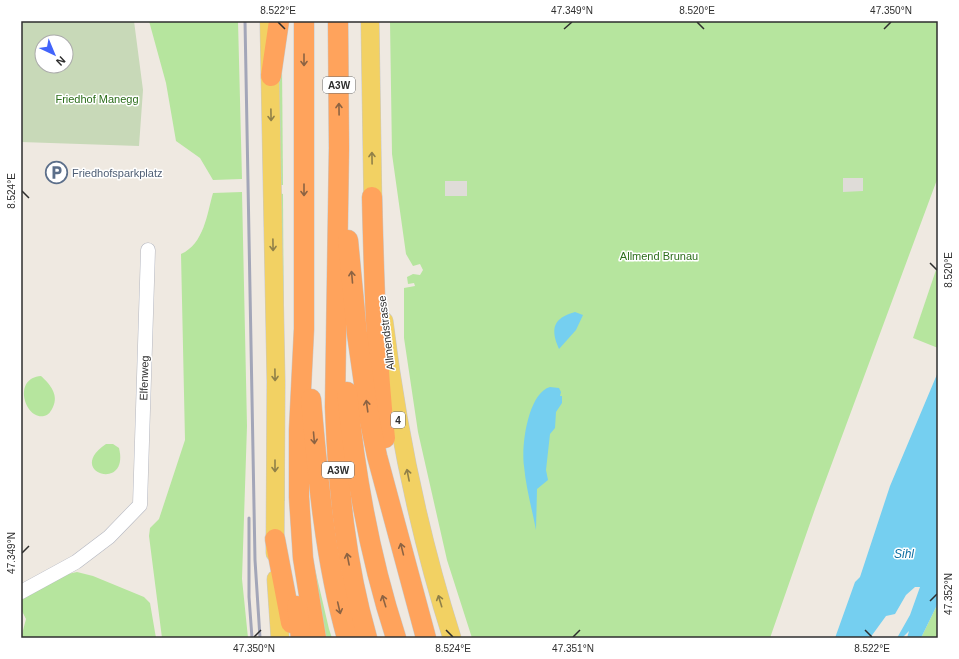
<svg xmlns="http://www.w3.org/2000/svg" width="959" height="659" font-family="Arial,sans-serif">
<rect width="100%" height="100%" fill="#efe9e1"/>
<g fill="#b6e59e">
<polygon points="149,21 238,21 242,179 213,180 200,158 176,141 166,83"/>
<polygon points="390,21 938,21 938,177 815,509 770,638 472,638 447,560 418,432 404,338 404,288 415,286 414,283 408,284 407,277 413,274 420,275 423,270 420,264 413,266 406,254 392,154"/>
<polygon points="282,63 283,185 279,185 278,86"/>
<path d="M242 192 247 426 242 579 248 638H162L149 536 150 528 159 519 185 440 181 254C204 244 207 214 213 193Z"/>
<polygon points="279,193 283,194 285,501 283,501"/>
<polygon points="938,264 938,348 913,338"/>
<path d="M41 376C50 384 59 395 53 407 51 411 49 415 44 416 25 420 12 378 41 376Z"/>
<path d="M106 444H113L119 448C130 493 64 472 106 444Z"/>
<polygon points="312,556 329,629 332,638 324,638"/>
<polygon points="77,572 93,576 144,597 150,603 156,638 21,638 26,619 21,609 21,600 68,574"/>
<polygon points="938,603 938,638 921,638"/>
</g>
<path fill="#c8d9b8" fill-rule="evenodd" d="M21 21H134L143 90 139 146 21 142ZM42 42H66V66H42Z"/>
<g fill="#dfdcd8">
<polygon points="843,178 863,178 863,191 843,192"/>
<rect x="445" y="181" width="22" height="15"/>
</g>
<g fill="#75cff0">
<path d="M575 312 583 315 576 330 559 349C550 329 553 318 575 312Z"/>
<polygon points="938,372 938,603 921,638 907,638 909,631 902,638 897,638 910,615 920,587 915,587 906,595 895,614 886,616 870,638 835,638 855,582 860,577 890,486"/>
<path d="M550 387 559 388 561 392 560 396H562V403L556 412 555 428 550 434 546 470 548 480 537 489 536 530C532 509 526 488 524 466 521 446 528 393 550 387Z"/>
</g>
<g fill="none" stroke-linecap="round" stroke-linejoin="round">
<defs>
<polyline id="minor" points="21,592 76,562 109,537 140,505 148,250"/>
<g id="major">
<polyline points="269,21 276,382 275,553"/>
<polyline points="370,21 373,212"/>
<path d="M384 321C397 429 419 534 452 638"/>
<polyline points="276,579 280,638"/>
</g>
<g id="highway">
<polyline points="304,21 304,329 299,430 299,497 303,558 316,638"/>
<path d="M338 21 339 148 335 407C338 486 345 562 367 638"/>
<polyline points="271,76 279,21"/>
<path d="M372 197C374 278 376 358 385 438"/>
<polyline points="348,240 357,334 368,412 377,456 426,638"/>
<path d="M347 392C355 476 370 558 396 638"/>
<path d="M311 399C318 480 325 559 347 638"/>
<polyline points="275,539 291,623"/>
<polyline points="297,606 301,638"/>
</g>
</defs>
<use href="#minor" stroke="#b4b7c1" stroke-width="15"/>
<use href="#major" stroke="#c9c9c9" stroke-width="19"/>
<use href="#highway" stroke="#c9c9c9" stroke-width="21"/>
<use href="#minor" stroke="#fff" stroke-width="14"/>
<use href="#major" stroke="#f2d163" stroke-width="18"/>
<use href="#highway" stroke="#ffa35c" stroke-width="20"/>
<g stroke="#a3a6b8" stroke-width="3">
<polyline points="245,21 255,560 260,638"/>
<polyline points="249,518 249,597 252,638"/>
</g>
</g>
<defs><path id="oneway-shaft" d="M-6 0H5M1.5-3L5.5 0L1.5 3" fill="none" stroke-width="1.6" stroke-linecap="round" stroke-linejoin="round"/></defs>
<g stroke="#8c6343">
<use href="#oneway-shaft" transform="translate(304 60) rotate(90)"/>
<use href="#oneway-shaft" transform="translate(339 109) rotate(-91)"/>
<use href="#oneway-shaft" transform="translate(304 190) rotate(90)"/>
<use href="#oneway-shaft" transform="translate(352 277) rotate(-95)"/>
<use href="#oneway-shaft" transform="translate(367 406) rotate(-98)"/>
<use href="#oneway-shaft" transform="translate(314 438) rotate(85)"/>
<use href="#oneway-shaft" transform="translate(402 549) rotate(-104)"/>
<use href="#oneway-shaft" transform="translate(348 559) rotate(-101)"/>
<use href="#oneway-shaft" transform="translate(384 601) rotate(-107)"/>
<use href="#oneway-shaft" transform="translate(339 608) rotate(77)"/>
</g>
<g stroke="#908048">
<use href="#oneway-shaft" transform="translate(271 115) rotate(89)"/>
<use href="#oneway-shaft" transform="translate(372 158) rotate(-91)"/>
<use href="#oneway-shaft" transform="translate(273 245) rotate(89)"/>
<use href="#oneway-shaft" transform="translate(275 375) rotate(89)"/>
<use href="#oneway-shaft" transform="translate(275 466) rotate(90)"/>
<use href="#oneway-shaft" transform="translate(408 475) rotate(-101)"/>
<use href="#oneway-shaft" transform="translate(440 601) rotate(-107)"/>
</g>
<path fill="none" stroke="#2e2e2e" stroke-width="1.5" d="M278 22 285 29M697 22 704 29M564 29 572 22M884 29 891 22M22 191 29 198M930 263 937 270M22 553 29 546M930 601 937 594M446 630 453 637M865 630 872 637M254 637 261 630M573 637 580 630"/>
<defs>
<symbol id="parking-ring" viewBox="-11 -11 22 22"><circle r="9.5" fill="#fff" stroke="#5c6f8a" stroke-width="1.5"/><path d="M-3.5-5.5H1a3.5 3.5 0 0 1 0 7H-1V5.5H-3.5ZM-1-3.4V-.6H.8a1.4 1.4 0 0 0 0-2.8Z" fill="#5c6f8a"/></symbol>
</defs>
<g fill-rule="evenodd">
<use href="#parking-ring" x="44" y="160" width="25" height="25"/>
</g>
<g text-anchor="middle" stroke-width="3" stroke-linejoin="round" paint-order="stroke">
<g fill="#fff" stroke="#6d6d6d" stroke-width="1">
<rect x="323" y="77" width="32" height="16" rx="3"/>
<rect x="391" y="412" width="14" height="16" rx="3"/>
<rect x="322" y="462" width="32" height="16" rx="3"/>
</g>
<g font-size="10" font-weight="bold" fill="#2e2e2e">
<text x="339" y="89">A3W</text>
<text x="398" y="424">4</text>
<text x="338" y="474">A3W</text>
</g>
<g font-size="11" fill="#2c6e1b" stroke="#fff">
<text x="97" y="103">Friedhof Manegg</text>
<text x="659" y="260">Allmend Brunau</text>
</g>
<g font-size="11" fill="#4e5e75" stroke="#fff" text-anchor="start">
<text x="72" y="177">Friedhofsparkplatz</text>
</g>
<g font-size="11" fill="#2e2e2e" stroke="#fff">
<text transform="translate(386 333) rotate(-97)" y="4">Allmendstrasse</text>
<text transform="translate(144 378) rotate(-88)" y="4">Elfenweg</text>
</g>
<g font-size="12" font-style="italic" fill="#0d6fa3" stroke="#fff">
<text x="904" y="558">Sihl</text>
</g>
</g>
<rect width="959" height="659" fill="none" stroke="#ffffff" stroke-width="44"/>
<g transform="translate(54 54) rotate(136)"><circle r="19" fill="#ffffff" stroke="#ababab"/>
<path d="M0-3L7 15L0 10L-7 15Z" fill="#4264fb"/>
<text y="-6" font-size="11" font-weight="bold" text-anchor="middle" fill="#2e2e2e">N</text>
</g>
<rect x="22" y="22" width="915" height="615" fill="none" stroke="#2e2e2e" stroke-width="1.5"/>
<g font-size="10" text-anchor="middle" fill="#2e2e2e">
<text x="278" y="14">8.522°E</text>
<text x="572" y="14">47.349°N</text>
<text x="697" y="14">8.520°E</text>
<text x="891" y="14">47.350°N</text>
<text transform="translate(11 191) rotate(-90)" y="4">8.524°E</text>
<text transform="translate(948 270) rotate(-90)" y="4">8.520°E</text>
<text transform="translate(11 553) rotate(-90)" y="4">47.349°N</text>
<text transform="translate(948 594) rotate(-90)" y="4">47.352°N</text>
<text x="254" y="652">47.350°N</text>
<text x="453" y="652">8.524°E</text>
<text x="573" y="652">47.351°N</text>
<text x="872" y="652">8.522°E</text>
</g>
</svg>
